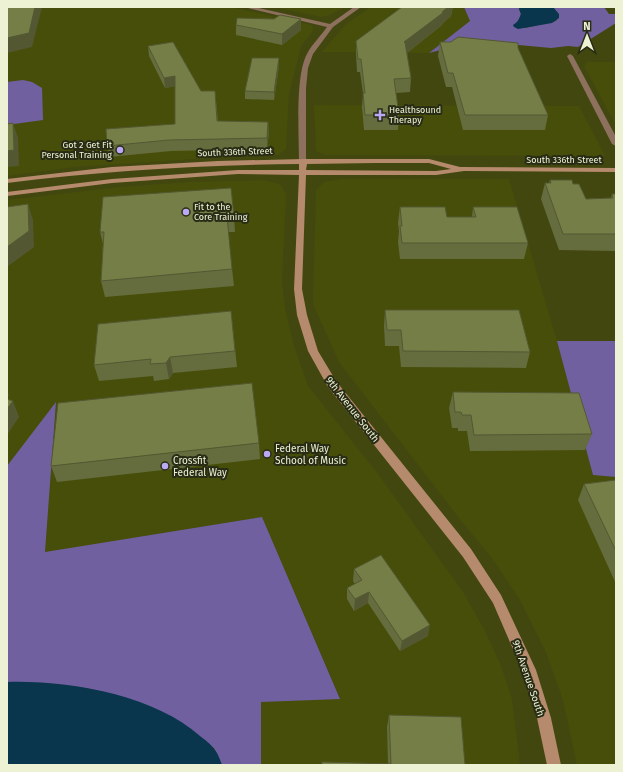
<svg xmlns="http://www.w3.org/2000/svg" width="623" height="772" font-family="'Fira Sans',sans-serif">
<rect width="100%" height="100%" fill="#424710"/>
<g fill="#474e09">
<polygon points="7,7 230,7 312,25 313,31 301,46 289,94 286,149 278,155 209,158 75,167 7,176"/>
<polygon points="274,7 345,7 330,15 321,17"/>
<polygon points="371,7 464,7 470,21 429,53 322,52 346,24"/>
<polygon points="588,62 616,62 616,125 584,66"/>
<polygon points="314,105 579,106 605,156 326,155 316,151"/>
<polygon points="342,179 509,179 557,341 593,475 616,477 616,765 577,765 563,700 545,650 520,600 494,561 459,518 339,362 313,304 316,190 324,182"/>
<polygon points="264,180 279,184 282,187 286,195 282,282 285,309 294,346 308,386 378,474 463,592 485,631 501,666 512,699 520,765 261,765 260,702 340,698 262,517 45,552 56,403 7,466 7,200 120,187 189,182"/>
</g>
<g fill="#7160a0">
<polygon points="464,7 520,7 519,9 521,14 518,22 525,28 556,21 559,16 553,7 604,7 609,14 616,14 616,23 578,47 568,46 551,48 475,41 429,53 470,21"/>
<polygon points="23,80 32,82 42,88 43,120 7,125 7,82"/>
<polygon points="557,341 616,341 616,477 593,475"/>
<polygon points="56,402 45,552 262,517 340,699 261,702 261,765 222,765 214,748 155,709 123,697 86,688 53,684 7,682 7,466"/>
</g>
<g fill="#09364c">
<path d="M520 7H553L559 14V18L552 23 518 29 514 27 513 25C518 22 519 19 521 14L519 9Z"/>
<path d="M7 682C68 680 154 695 200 736 205 740 211 744 214 749 218 753 220 760 222 765H7Z"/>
</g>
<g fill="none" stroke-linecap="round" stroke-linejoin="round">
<g fill="#8d715e" fill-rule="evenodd">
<path d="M244 7H254L330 24 354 7H361L333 27 313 54 308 68 306 88V163H300L299 161C299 134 295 76 307 54 312 44 321 36 327 27Z"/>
<polygon points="570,54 573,56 616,137 616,146 612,144 567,56"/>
</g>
<path fill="#b68a6c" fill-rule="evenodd" d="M303 159H429L460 167 616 168V172L464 171 436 175H306L302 289 307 315 318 351 336 381 471 549 501 595 536 670 551 718 561 765H547L537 718 522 670 493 603 463 557 328 387 308 351 297 315 294 289 299 175 238 174 112 183 7 196V192L112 179 238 170H299V164C201 165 104 171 7 183V179L112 167 218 161ZM376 163H429L451 169 436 171 306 170 307 164Z"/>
</g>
<g fill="#656c3e">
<polygon points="402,7 453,7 451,16 443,23 442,25 407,53 411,78 410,92 396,93 399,115 398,130 364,130 362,107 363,93 360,72 357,72 356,54 356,41"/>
<polygon points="274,19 301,19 301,30 282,45 236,35 236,25"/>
<polygon points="440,42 518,48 548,115 545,130 463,130 452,87 446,87 438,56"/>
<polygon points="148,46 201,91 216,101 218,121 268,122 269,132 267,149 171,151 109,157 107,146 175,124 175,86 165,88 149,56"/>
<polygon points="279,58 279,66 274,100 245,99 245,91"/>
<polygon points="550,180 573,184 586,199 611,198 612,194 616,194 616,251 559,250 541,199 545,183 549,183"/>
<polygon points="103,197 234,216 235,232 228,232 234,286 105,297 101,281 103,244 100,232"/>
<polygon points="400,207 447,217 472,217 473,207 528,243 524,259 400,259 398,242 399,231 398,223"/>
<polygon points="385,310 530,352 526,368 401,367 399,346 385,346 384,326"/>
<polygon points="231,311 237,367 173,373 169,379 154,381 153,376 99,381 94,365"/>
<polygon points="453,392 592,434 585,450 470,451 467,431 458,431 458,428 452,428 449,408"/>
<polygon points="259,443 260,459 57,482 51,466"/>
<polygon points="616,480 616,584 578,500 584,484"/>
<polygon points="354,569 428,636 400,651 368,603 354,611 347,599 347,588 355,584 353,581"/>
<polygon points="389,715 465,765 388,764 387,727"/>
</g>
<g fill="#535832">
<polygon points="35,7 42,7 32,47 7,53 7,38"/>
<polygon points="442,7 453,7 451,16 443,23 442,25 403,56 404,42"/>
<polygon points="301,19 301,30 282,45 282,34"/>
<polygon points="279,58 279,66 274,100 274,92"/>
<polygon points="175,76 177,86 165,88 164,78"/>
<polygon points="268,122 269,132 267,149 267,138"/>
<polygon points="13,123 18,138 19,166 7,167 7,151"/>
<polygon points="28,204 33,220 34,247 7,267 7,247"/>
<polygon points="170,357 173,373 169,379 166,363"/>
<polygon points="7,391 9,395 7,398"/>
<polygon points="13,401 19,417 7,435 7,409"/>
<polygon points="369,592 368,603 354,611 355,599"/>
<polygon points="430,625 428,636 400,651 402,641"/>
</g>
<g fill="#767e48" stroke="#535832">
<polygon points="7,7 35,7 29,33 7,38"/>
<polygon points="402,7 448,7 442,12 444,12 404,42 405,42 411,78 394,79 399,115 365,115 363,93 365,93 361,59 358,59 356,41"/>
<polygon points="280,15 301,19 282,34 236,25 237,18 274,19"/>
<polygon points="458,37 518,43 518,48 548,115 465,115 453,73 448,73 440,42 451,42"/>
<polygon points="173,42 201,91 215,91 217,121 268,122 267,138 169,140 107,146 106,129 175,124 175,76 164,78 148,46"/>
<polygon points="252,58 279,58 274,92 245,91"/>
<polygon points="13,123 14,150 7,151 7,124"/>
<polygon points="550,180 572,180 573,184 579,184 586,199 613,198 612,194 616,194 616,234 563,234 545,183 551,183"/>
<polygon points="231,188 234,216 227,216 232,269 101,281 104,232 100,232 103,197"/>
<polygon points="28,204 29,231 7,247 7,207"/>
<polygon points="400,207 445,207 447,217 476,217 473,207 517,207 528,243 402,243 400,226 402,226"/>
<polygon points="385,310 519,310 530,352 403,351 401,330 387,330"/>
<polygon points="231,311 235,351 170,357 166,363 150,364 151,359 94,365 98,324"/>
<polygon points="252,383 259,443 51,466 58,403"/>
<polygon points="453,392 579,393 592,434 474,435 471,415 462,415 461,412 455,412"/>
<polygon points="7,399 13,401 7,409"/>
<polygon points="616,480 616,551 584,484"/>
<polygon points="381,555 430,625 402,641 369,592 355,599 347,588 362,580 354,569"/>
<polygon points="389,715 461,717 465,765 322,765 322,762 391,764"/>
</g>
<g fill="#bca9f5" stroke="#292c15" stroke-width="1.5">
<path d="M378 109h4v4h4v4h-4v4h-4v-4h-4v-4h4z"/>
<circle cx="120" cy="150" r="4"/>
<circle cx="186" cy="212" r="4"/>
<circle cx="267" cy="454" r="4"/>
<circle cx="165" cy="466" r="4"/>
</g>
<g text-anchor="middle" stroke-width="4" stroke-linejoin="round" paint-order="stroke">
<g font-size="9" fill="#edf2d5" stroke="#292c15" text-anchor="start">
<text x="389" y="113">Healthsound<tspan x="389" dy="10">Therapy</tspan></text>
<text x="112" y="148" text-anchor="end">Got 2 Get Fit<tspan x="112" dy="10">Personal Training</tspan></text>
<text x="194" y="210">Fit to the<tspan x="194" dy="10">Core Training</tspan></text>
</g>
<g font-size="9" fill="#edf2d5" stroke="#292c15">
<text transform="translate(235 152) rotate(-2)" y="3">South 336th Street</text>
<text x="564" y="163">South 336th Street</text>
</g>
<g font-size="10" fill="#edf2d5" stroke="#292c15">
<text transform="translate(353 409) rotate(52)" y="4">9th Avenue South</text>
<text transform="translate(529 678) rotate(71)" y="4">9th Avenue South</text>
</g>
<g font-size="10" fill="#edf2d5" stroke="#292c15" text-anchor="start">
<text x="275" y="452">Federal Way<tspan x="275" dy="12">School of Music</tspan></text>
<text x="173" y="464">Crossfit<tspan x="173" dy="12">Federal Way</tspan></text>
</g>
</g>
<rect width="623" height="772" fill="none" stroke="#edf2d5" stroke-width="16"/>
<g transform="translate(587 36)" stroke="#292c15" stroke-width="3" paint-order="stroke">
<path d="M0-3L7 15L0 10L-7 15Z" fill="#edf2d5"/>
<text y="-6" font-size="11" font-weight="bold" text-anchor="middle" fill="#edf2d5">N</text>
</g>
</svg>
